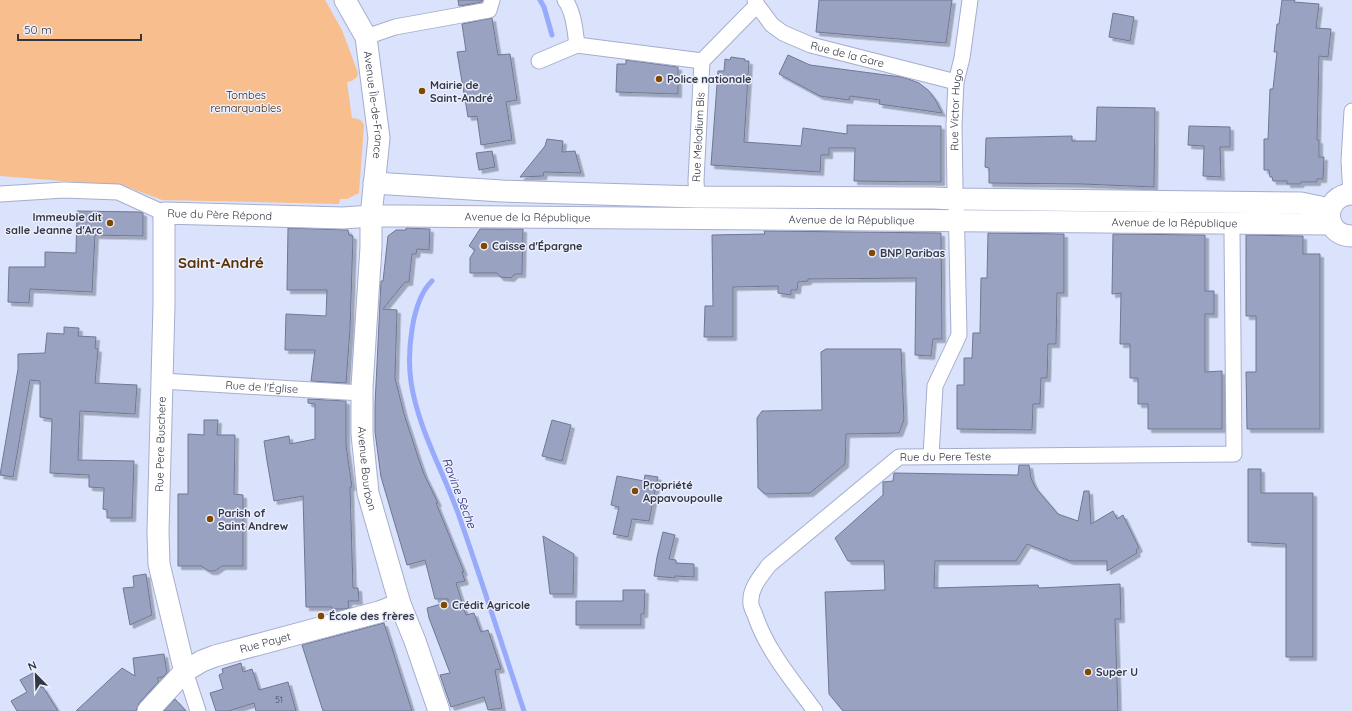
<svg xmlns="http://www.w3.org/2000/svg" width="1352" height="711" font-family="Quicksand,sans-serif">
<defs>
<filter id="shadow"><feDropShadow dx="3.5" dy="3.5" stdDeviation="0" flood-color="#0004"/></filter>
</defs>
<rect width="100%" height="100%" fill="#dae2fc"/>
<path fill="#f9be8d" d="M0 0H325L342 30 358 73 357 77 352 81 347 82 352 118C359 119 361 119 364 125L359 193 347 199H340L339 204 162 200 125 186 0 176Z"/>
<g fill="none" stroke-linecap="round" stroke-linejoin="round">
<g stroke="#97aafb" stroke-width="5">
<polyline points="540,0 544,7 552,35"/>
<path d="M432 281C411 301 407 354 411 382 418 428 442 469 458 513 481 578 502 645 524 711"/>
</g>
</g>
<g fill="#9aa2c1" stroke="#6f7794" filter="url(#shadow)">
<polygon points="458,0 483,0 482,2 459,6"/>
<polygon points="819,0 952,0 946,43 816,32"/>
<polygon points="1282,0 1295,0 1294,2 1319,4 1316,28 1331,29 1328,57 1319,56 1317,140 1319,140 1319,157 1324,157 1323,179 1317,179 1317,182 1301,182 1300,184 1287,184 1287,181 1273,181 1272,177 1270,177 1269,170 1264,170 1264,139 1268,139 1270,89 1273,89 1277,52 1274,52 1277,24 1279,24"/>
<polygon points="1113,13 1134,17 1130,41 1109,37"/>
<polygon points="492,18 498,55 510,54 517,100 506,102 512,140 481,145 477,116 468,117 457,52 466,51 462,24"/>
<polygon points="788,55 810,65 901,77 911,80 919,83 928,90 935,99 942,113 879,104 880,100 850,96 849,100 820,96 779,74"/>
<polygon points="731,57 745,59 745,61 749,61 744,142 801,146 803,128 847,134 847,125 941,126 941,182 854,181 855,148 829,148 829,155 821,155 820,172 711,165 718,71 724,71 725,59 730,60"/>
<polygon points="626,60 678,67 678,94 616,92 617,64 626,64"/>
<polygon points="1097,107 1155,108 1154,187 1083,184 989,183 989,168 985,167 986,138 1072,136 1072,141 1096,141"/>
<polygon points="1189,126 1230,127 1230,147 1220,147 1221,177 1203,176 1204,146 1188,145"/>
<polygon points="547,139 563,141 562,152 575,151 581,173 544,172 543,176 520,177 545,146"/>
<polygon points="492,151 495,167 479,170 476,153"/>
<polygon points="77,211 140,212 143,213 143,236 95,235 92,292 30,289 29,303 8,302 9,267 45,267 45,252 76,253"/>
<polygon points="288,228 348,230 349,235 353,236 350,329 346,383 311,381 315,350 285,350 286,314 326,316 327,290 287,290"/>
<polygon points="406,228 430,229 429,250 417,249 416,254 412,254 409,282 405,282 383,309 397,310 395,378 404,414 419,460 424,474 438,503 436,503 464,572 462,572 465,581 456,583 466,615 474,613 481,632 488,630 501,669 495,670 502,708 488,710 484,697 451,707 440,675 450,673 429,618 427,608 448,602 448,599 435,599 425,560 407,565 381,477 375,432 375,405 381,281 383,281 388,236 396,230 406,230"/>
<polygon points="480,229 523,229 522,274 515,274 511,278 500,277 497,273 470,273 470,258 475,250 469,246"/>
<polygon points="764,231 941,233 942,339 933,339 931,356 915,355 916,278 808,279 808,281 798,282 797,290 791,290 791,295 778,293 778,286 733,287 733,337 704,337 705,306 713,306 712,235 765,234"/>
<polygon points="988,233 1064,234 1064,293 1057,293 1056,344 1048,344 1047,378 1041,378 1040,404 1033,404 1032,430 957,429 957,385 964,385 964,358 972,358 973,333 980,333 981,278 987,278"/>
<polygon points="1113,234 1205,235 1205,291 1214,291 1214,314 1205,314 1205,372 1222,371 1222,429 1148,429 1148,404 1138,404 1138,378 1130,378 1130,344 1120,344 1121,293 1112,294"/>
<polygon points="1246,235 1303,236 1303,254 1320,254 1320,429 1247,429 1246,372 1256,372 1256,316 1246,316"/>
<polygon points="64,327 79,328 78,336 96,337 95,348 98,349 95,383 137,385 135,414 80,411 78,460 134,461 132,518 107,518 107,510 103,509 104,488 89,487 89,475 50,473 52,419 40,417 40,381 30,380 13,477 0,475 18,369 18,354 45,353 47,333 64,334"/>
<polygon points="826,349 901,349 904,420 899,433 846,434 845,464 810,493 765,494 758,488 757,418 762,411 822,410 821,352"/>
<polygon points="308,399 346,401 346,445 352,487 350,487 353,588 358,588 359,601 348,601 349,608 344,609 332,609 332,607 306,607 303,496 274,501 267,461 264,441 289,436 290,444 315,439 315,404 308,403"/>
<polygon points="204,420 218,420 217,435 235,435 234,494 243,495 243,566 222,566 215,571 209,571 201,566 178,566 178,494 188,494 188,434 204,435"/>
<polygon points="552,420 571,425 562,461 542,456"/>
<polygon points="1019,465 1029,465 1031,478 1035,487 1058,514 1078,521 1084,491 1089,491 1091,524 1113,511 1117,519 1123,515 1139,548 1136,550 1137,553 1107,571 1107,561 1070,561 1027,544 1016,561 935,561 934,588 1038,585 1039,588 1120,584 1121,619 1115,619 1118,711 843,711 829,694 825,592 885,590 884,561 848,561 835,538 883,495 883,482 893,481 894,473 1018,475"/>
<polygon points="1248,469 1261,469 1261,493 1313,493 1313,657 1286,657 1286,544 1248,542"/>
<polygon points="645,475 658,477 649,521 632,519 628,537 613,534 619,507 611,505 617,476 644,481"/>
<polygon points="663,532 675,535 669,559 676,560 676,563 694,564 694,577 675,576 675,578 654,576 657,557"/>
<polygon points="543,536 574,554 573,594 550,594"/>
<polygon points="146,574 152,615 130,625 123,588 134,587 133,576"/>
<polygon points="623,590 645,590 644,614 641,614 641,625 576,625 576,601 623,601"/>
<polygon points="384,623 412,711 323,711 302,645"/>
<polygon points="164,654 167,673 163,677 157,678 159,681 139,703 136,711 76,711 122,668 135,676 133,658"/>
<polygon points="241,663 243,672 252,669 259,690 288,682 296,711 256,711 254,703 229,711 216,711 210,693 223,689 219,675 223,673 222,669"/>
<polygon points="33,673 41,688 43,687 58,711 17,711 11,701 27,692 20,680"/>
<polygon points="175,699 186,711 164,711"/>
</g>
<g fill="none" stroke-linecap="round" stroke-linejoin="round">
<defs>
<g id="street">
<path d="M565 0C574 12 575 31 577 45"/>
<path id="s1" d="M755 0 757 5 772 25 783 33 811 45 956 82"/>
<polyline points="366,37 395,27 489,10 492,0"/>
<polyline points="539,61 577,45 702,61"/>
<polyline points="0,194 64,190 118,192 164,213"/>
<polyline points="1351,194 1349,161 1352,111"/>
<path id="s2" d="M697 197 696 181 702 61 757 5"/>
<path id="s3" d="M162 381 362 393"/>
<path id="s4" d="M931 456 935 386 959 335 956 199 955 189 954 125 956 82 962 58 970 0"/>
<polyline points="185,671 198,711"/>
<path id="s5" d="M815 711C793 681 767 651 755 615 754 612 751 607 751 604 749 589 761 576 769 565L899 457 1234 454 1232 232 1235 222"/>
</g>
<g id="secondary">
<path id="s6" d="M345 0 366 37 379 138 371 216V247L362 387V434L368 493 400 604 415 641 439 711"/>
<polyline points="374,183 502,191 697,197 933,198 956,199 1301,203 1330,209"/>
<path d="M1352 194C1322 195 1322 236 1352 236"/>
<path id="s7" d="M185 671 182 660 159 564 158 532 164 305V213L343 218 371 216H404L1331 224"/>
<path id="s8" d="M148 711 185 671 202 661 215 656 379 612 400 604"/>
</g>
</defs>
<use href="#street" stroke="#a6aecd" stroke-width="17"/>
<use href="#secondary" stroke="#a6aecd" stroke-width="23"/>
<use href="#street" stroke="#fff" stroke-width="15"/>
<use href="#secondary" stroke="#fff" stroke-width="21"/>
</g>
<g fill="#834800" stroke="#eceffd" stroke-width="1.5">
<circle cx="659" cy="79" r="4"/>
<circle cx="422" cy="91" r="4"/>
<circle cx="110" cy="223" r="4"/>
<circle cx="484" cy="246" r="4"/>
<circle cx="872" cy="253" r="4"/>
<circle cx="635" cy="491" r="4"/>
<circle cx="210" cy="519" r="4"/>
<circle cx="444" cy="605" r="4"/>
<circle cx="321" cy="616" r="4"/>
<circle cx="1088" cy="672" r="4"/>
</g>
<g text-anchor="middle" stroke-width="3" stroke-linejoin="round" paint-order="stroke">
<g font-size="9" fill="#4d5162">
<text x="279" y="703">51</text>
</g>
<g font-size="11" fill="#333643" stroke="#eceffd">
<text dy="4" stroke="none"><textPath href="#s1" startOffset="112">Rue de la Gare</textPath></text>
<text dy="4" stroke="none"><textPath href="#s6" startOffset="111">Avenue Île-de-France</textPath></text>
<text dy="4" stroke="none"><textPath href="#s4" startOffset="352">Rue Victor Hugo</textPath></text>
<text dy="4" stroke="none"><textPath href="#s2" startOffset="60">Rue Melodium Bis</textPath></text>
<text dy="4" stroke="none"><textPath href="#s7" startOffset="517">Rue du Père Répond</textPath></text>
<text dy="4" stroke="none"><textPath href="#s7" startOffset="825">Avenue de la République</textPath></text>
<text dy="4" stroke="none"><textPath href="#s7" startOffset="1149">Avenue de la République</textPath></text>
<text dy="4" stroke="none"><textPath href="#s7" startOffset="1472">Avenue de la République</textPath></text>
<text dy="4" stroke="none"><textPath href="#s3" startOffset="100">Rue de l'Église</textPath></text>
<text dy="4" stroke="none"><textPath href="#s7" startOffset="230">Rue Pere Buschere</textPath></text>
<text dy="4" stroke="none"><textPath href="#s5" startOffset="385">Rue du Pere Teste</textPath></text>
<text dy="4" stroke="none"><textPath href="#s6" startOffset="476">Avenue Bourbon</textPath></text>
<text dy="4" stroke="none"><textPath href="#s8" startOffset="140">Rue Payet</textPath></text>
</g>
<g font-size="11" font-weight="bold" fill="#333643" stroke="#eceffd" text-anchor="start">
<text x="667" y="83">Police nationale</text>
<text x="430" y="89">Mairie de<tspan x="430" dy="13">Saint-André</tspan></text>
<text x="102" y="221" text-anchor="end">Immeuble dit<tspan x="102" dy="13">salle Jeanne d'Arc</tspan></text>
<text x="492" y="250">Caisse d'Épargne</text>
<text x="880" y="257">BNP Paribas</text>
<text x="643" y="489">Propriété<tspan x="643" dy="13">Appavoupoulle</tspan></text>
<text x="218" y="517">Parish of<tspan x="218" dy="13">Saint Andrew</tspan></text>
<text x="452" y="609">Crédit Agricole</text>
<text x="329" y="620">École des frères</text>
<text x="1096" y="676">Super U</text>
</g>
<g font-size="11" fill="#3e2205" stroke="#eceffd">
<text x="246" y="99">Tombes<tspan x="246" dy="13">remarquables</tspan></text>
</g>
<g font-size="12" font-style="italic" fill="#1c1a75" stroke="#eceffd">
<text transform="translate(459 493) rotate(69)" y="4">Ravine Sèche</text>
</g>
<g font-size="15" font-weight="bold" fill="#5b3205" stroke="#eceffd">
<text x="221" y="268">Saint-André</text>
</g>
</g>
<g transform="translate(36 675) rotate(337)" stroke="#eceffd" stroke-width="3" paint-order="stroke">
<path d="M0-3L7 15L0 10L-7 15Z" fill="#333643"/>
<text y="-6" font-size="11" font-weight="bold" text-anchor="middle" fill="#333643">N</text>
</g>
<path d="M18 34v6h123v-6" fill="none" stroke="#333643" stroke-width="2"/>
<text x="24" y="34" font-size="12" fill="#333643" stroke="#eceffd" stroke-width="3" paint-order="stroke">50 m</text>
</svg>
